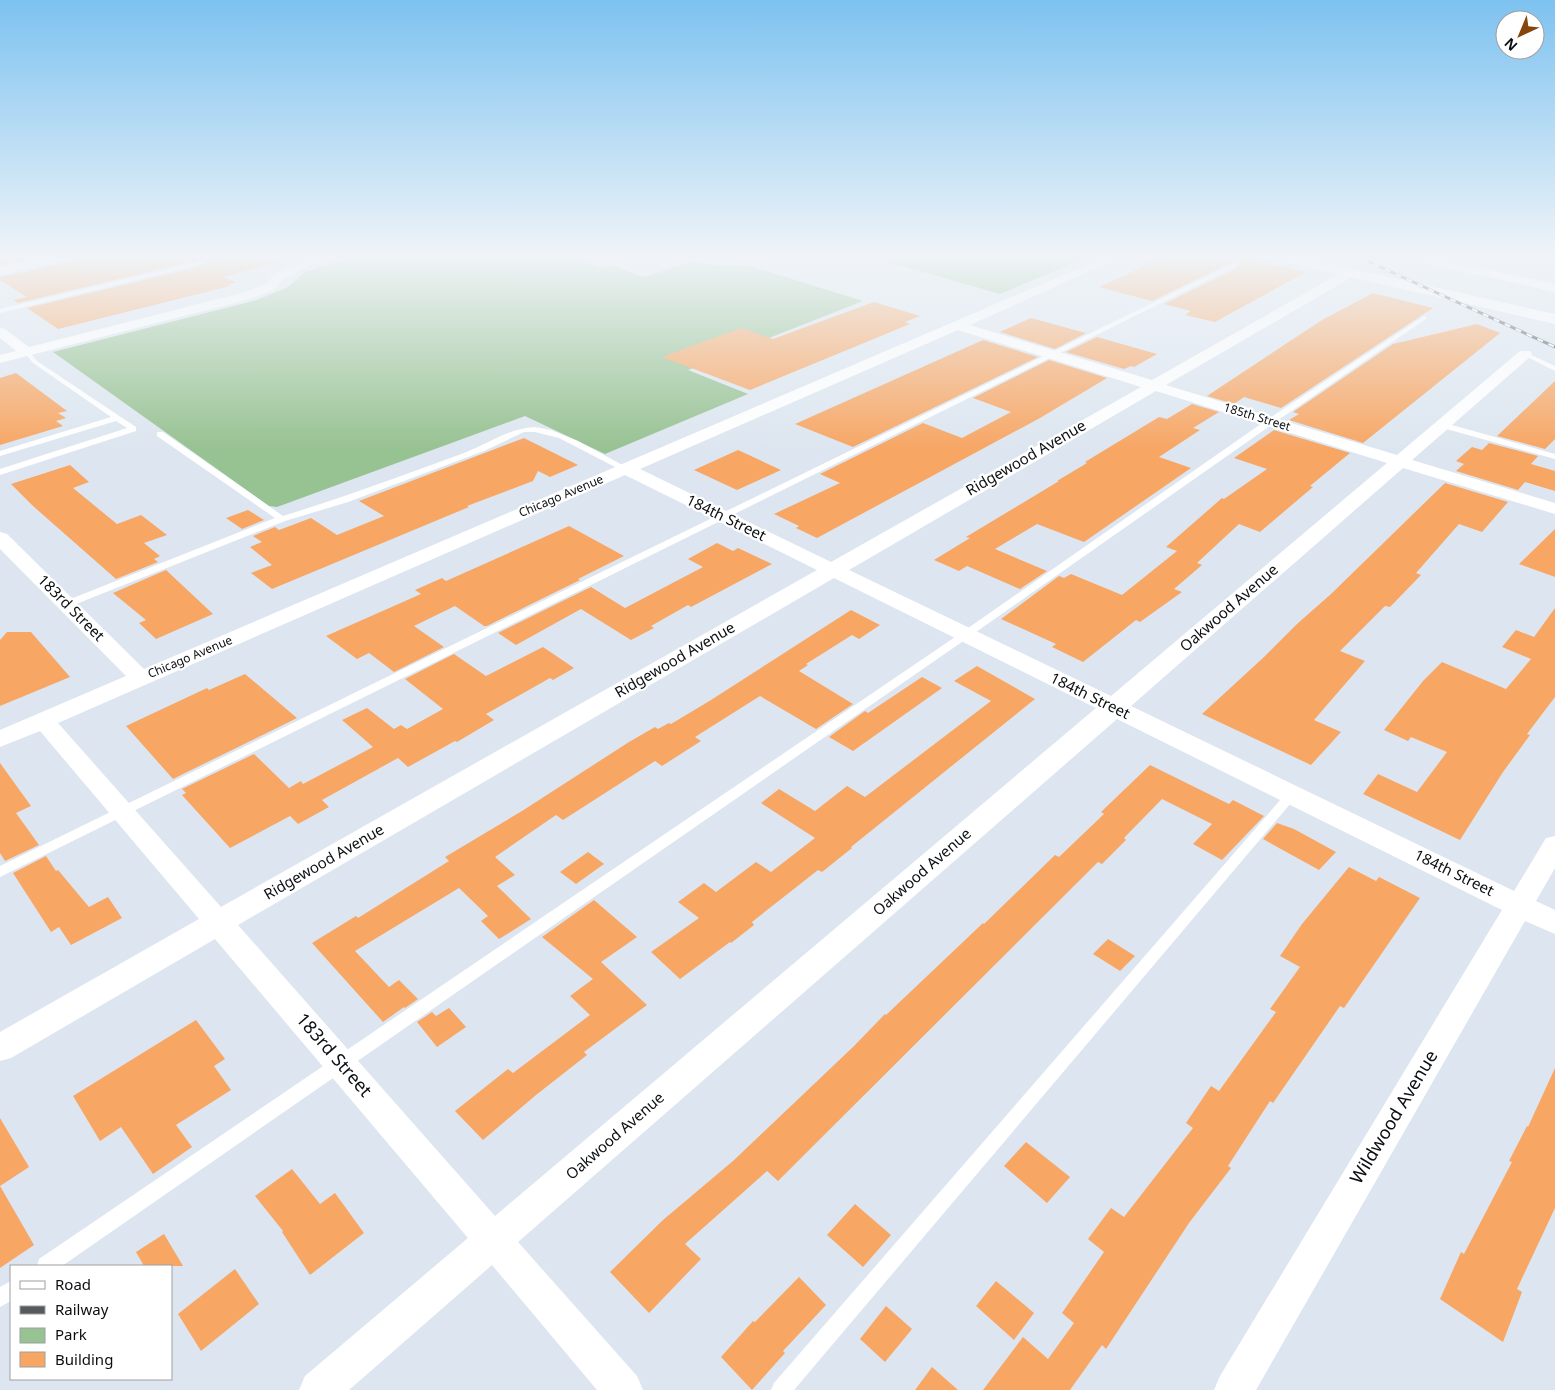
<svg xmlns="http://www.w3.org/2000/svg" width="1555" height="1390" font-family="'Noto Sans',sans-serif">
<rect width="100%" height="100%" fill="#dde6f0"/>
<g fill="#97c292">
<polygon points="365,254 564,254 602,268 611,265 643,277 695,261 713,265 750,266 863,301 688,370 748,394 605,454 525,416 277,507 269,506 53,352 257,300 288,287 305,272"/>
<polygon points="860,254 1095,254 1000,294"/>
</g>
<g fill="#f7a664">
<polygon points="0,254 46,254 0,265"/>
<polygon points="86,254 112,254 116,257 128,254 207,254 193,261 18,303 13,300 27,297 0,280 0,277 82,259"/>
<polygon points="223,254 278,254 279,262 224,277 236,282 228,285 230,286 58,329 27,308 198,267"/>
<polygon points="1170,254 1230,254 1306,272 1215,322 1185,315 1191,311 1164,304 1237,268 1239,265 1235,261 1152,301 1099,287"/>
<polygon points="1373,293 1433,308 1281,408 1244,397 1234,404 1207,396 1322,320"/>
<polygon points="874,302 920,316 905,322 910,324 750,390 662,357 741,328 773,339"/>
<polygon points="1031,318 1086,333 1055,349 1000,332"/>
<polygon points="1477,324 1500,333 1363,443 1289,420 1299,414 1293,412 1393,344"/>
<polygon points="1097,337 1157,354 1134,367 1131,366 1124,369 1066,352"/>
<polygon points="983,340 1038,357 853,447 795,424"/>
<polygon points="1049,360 1107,378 1040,418 817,538 796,528 799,526 774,514 840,483 820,474 923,423 962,438 1011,412 973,398"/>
<polygon points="16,373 67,411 58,413 66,418 56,421 63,426 0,445 0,378"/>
<polygon points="1555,381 1555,439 1545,449 1497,436"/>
<polygon points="1192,404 1219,412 1193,428 1200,430 1159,457 1191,468 1084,542 1037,524 995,549 1047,571 1020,589 967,566 959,571 934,560 970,538 966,537 1059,481 1057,481 1087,463 1085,462 1159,417 1167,419"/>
<polygon points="1274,430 1350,453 1310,486 1313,487 1260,532 1239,524 1197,563 1202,565 1174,589 1182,592 1140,622 1136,620 1083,662 1052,647 1056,644 1001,619 1059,576 1064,578 1071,574 1122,595 1177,551 1166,547 1222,498 1224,499 1267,469 1234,458"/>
<polygon points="524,438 578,465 550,477 538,471 533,481 467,506 469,507 272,589 251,573 272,565 250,547 262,542 253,536 275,527 279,530 311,518 337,535 384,516 359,501"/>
<polygon points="1489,443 1538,456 1531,464 1555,471 1555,491 1525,482 1518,490 1456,471 1464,464 1456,461 1472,447 1482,450"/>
<polygon points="738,450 781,470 737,490 694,470"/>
<polygon points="70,465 89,482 73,488 117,524 141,515 167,535 144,543 160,556 154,559 158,562 116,579 33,506 11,484"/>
<polygon points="1445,483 1508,502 1482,532 1459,524 1416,573 1421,575 1390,607 1385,606 1340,651 1365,661 1314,720 1341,732 1311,765 1202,714 1264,657 1297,624 1331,594"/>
<polygon points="248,510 264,520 242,529 226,518"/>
<polygon points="569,526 624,556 578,579 580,580 487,626 484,626 455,606 414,626 444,647 394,672 369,653 357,659 326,636 421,594 415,590 442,578 446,581"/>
<polygon points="1555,529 1555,577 1519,564"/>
<polygon points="717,543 733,551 738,548 772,564 691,607 688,605 651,626 654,628 631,640 581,609 516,645 498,633 591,587 625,608 703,567 688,559"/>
<polygon points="166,570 213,614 156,639 139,623 146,620 113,593"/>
<polygon points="1555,608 1555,697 1527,734 1530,735 1503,772 1460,840 1363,794 1378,774 1417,792 1447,752 1411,737 1408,741 1384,730 1423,681 1442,662 1506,689 1531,659 1502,647 1516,630 1534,637"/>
<polygon points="851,610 880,625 859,639 852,635 806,664 808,665 799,671 853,704 816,729 760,696 695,737 701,741 662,766 655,761 563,820 556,815 495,857 515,875 497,886 531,919 499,939 481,921 488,916 459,888 355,951 389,987 399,980 418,999 405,1008 404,1007 383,1022 312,943 356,916 358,918 449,861 445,857 522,811 629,742 655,727 658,729 669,723 671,724 711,700"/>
<polygon points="7,632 31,632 70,677 0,706 0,640"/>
<polygon points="543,647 574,668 553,680 550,678 486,714 494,720 457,742 455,741 408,767 398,758 322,800 329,807 298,824 290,816 230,848 182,795 186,793 182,789 254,754 289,788 301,781 303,784 373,747 342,720 367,708 394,729 401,725 407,729 443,709 405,679 454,654 486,676"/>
<polygon points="977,666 1035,699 851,847 852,848 822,872 818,870 752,922 754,925 731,943 730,942 680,979 651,952 699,918 678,902 704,883 716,892 756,862 771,872 815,838 761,803 779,789 815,811 847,786 865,797 991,701 954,681"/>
<polygon points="245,674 297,718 173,779 126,726 207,688 209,690"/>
<polygon points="922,677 942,688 853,751 829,737 865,711 868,713"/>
<polygon points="0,763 31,806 16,813 39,845 5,861 0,853"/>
<polygon points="1150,765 1229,804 1233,800 1264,816 1222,860 1193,844 1212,824 1162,799 1124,838 1126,840 1102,864 1098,862 778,1181 767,1171 685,1244 701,1259 649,1313 610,1272 663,1220 733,1161 854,1046 885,1014 886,1015 983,923 984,924 1055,855 1059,857 1104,814 1101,812"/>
<polygon points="1277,823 1294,829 1336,852 1319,870 1263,839"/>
<polygon points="588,852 604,864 576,884 560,872"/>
<polygon points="46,856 56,871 58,870 89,907 108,897 122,918 71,945 59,927 51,932 13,873"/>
<polygon points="1349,867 1376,881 1379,877 1420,898 1344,1008 1340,1006 1273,1103 1270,1101 1228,1166 1231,1168 1189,1223 1106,1349 1102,1345 1070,1390 983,1390 1023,1337 1048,1359 1074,1323 1062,1313 1104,1252 1088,1239 1111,1208 1124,1217 1193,1128 1186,1123 1211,1086 1219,1091 1276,1012 1270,1009 1300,967 1280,956 1302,924"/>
<polygon points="594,900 637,937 601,962 647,1005 584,1052 587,1055 536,1095 483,1140 455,1111 508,1069 513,1073 590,1015 570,996 593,979 542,937"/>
<polygon points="1108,939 1135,956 1120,971 1093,954"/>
<polygon points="449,1008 466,1027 437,1047 417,1022 432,1012 436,1016"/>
<polygon points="196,1020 225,1059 214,1066 231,1090 176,1125 192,1147 153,1174 121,1127 100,1141 73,1096"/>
<polygon points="1555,1068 1555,1208 1517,1289 1522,1292 1503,1342 1440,1299 1461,1252 1464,1254 1512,1162 1509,1161 1527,1126 1528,1127"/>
<polygon points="0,1118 29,1167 0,1186 34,1245 0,1268"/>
<polygon points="1026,1142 1070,1177 1047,1203 1004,1166"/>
<polygon points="292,1169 320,1204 335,1193 364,1233 310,1275 282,1232 283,1231 255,1196"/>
<polygon points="855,1204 891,1235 863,1267 827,1235"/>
<polygon points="164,1234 183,1266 144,1266 136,1252"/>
<polygon points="235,1269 259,1304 201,1351 178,1314"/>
<polygon points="799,1277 826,1305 783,1351 785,1353 752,1390 721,1357 753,1321 755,1322"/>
<polygon points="996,1281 1034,1313 1014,1340 976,1306"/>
<polygon points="886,1306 912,1329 885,1362 860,1339"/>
<polygon points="932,1367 958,1390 915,1390"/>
</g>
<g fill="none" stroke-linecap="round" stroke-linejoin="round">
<g fill="#fff" fill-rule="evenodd">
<polygon points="212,254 221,254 198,265 0,313 0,309 194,263"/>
<polygon points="1234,263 1237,265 1236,266 0,877 0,866"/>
<polygon points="1424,316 1426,317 1426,319 1274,423 969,637 62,1266 37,1266 39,1259 961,633 1268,419"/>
<polygon points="25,351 29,351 37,361 136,427 136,431 0,475 0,469 127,428 116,421 0,456 0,451 111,417 33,363 24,352"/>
<polygon points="1523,353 1527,353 1555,366 1555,371 1523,355"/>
<polygon points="1439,423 1445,423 1555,454 1555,459 1439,427"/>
<path d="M535 427 551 430 578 441 628 468 627 470H621L559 438 535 432H524L484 451 348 502 285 521 71 606 67 607 62 604 63 602 275 518 157 436V432H163L283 516C345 497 404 475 464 453 488 444 509 428 535 427Z"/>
<polygon points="1292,790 1296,791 1298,794 1296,797 794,1390 771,1390 774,1383 1288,791"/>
<polygon points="11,1281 11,1301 0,1307 0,1287"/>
</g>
<g fill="#fff" fill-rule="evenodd">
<polygon points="324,254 344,254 343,256 313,264 285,278 274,290 250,299 0,363 0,355 16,351 0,338 0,328 5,329 29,347 242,293 266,284 277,272 305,260"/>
<path d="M1112 254H1128L970 325 1152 380 1346 270H1354L1356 273 1354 276 1166 385 1397 455 1520 351H1530L1532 354 1530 357 1412 460 1555 503V514L1403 468 1131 706 1514 891 1546 838 1555 836V868L1536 901 1555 910V934L1525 921 1256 1390H1214L1220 1376 1502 910 1117 719 518 1242 637 1376 643 1390H597L492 1265 349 1390H299L305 1376 468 1238 215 939 11 1058 0 1061V1032L199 919 40 731 0 747V730L126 676 0 549V532L7 534 144 669ZM958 330 1141 387 831 562 640 469ZM1156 391 1387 463 1111 696 849 570ZM625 475 817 570 221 907 58 723ZM834 578 1096 708 495 1216 238 925Z"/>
<polygon points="1393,254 1416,254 1555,284 1555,292 1398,257"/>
</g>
<polygon fill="#fff" fill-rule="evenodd" points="1260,254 1287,254 1555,314 1555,324 1267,258"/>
<polygon fill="#fff" fill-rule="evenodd" points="56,254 84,254 82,257 0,275 0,267"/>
<defs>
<polyline id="rail" points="1352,254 1555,347"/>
</defs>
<use href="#rail" stroke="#555a5f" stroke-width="3"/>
<use href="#rail" stroke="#fff" stroke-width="2" stroke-dasharray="6" stroke-linecap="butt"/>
</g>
<linearGradient id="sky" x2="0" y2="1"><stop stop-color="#7dc2f0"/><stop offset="0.57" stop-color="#f0f4f8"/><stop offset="1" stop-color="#f0f4f8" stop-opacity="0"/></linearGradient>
<rect width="1555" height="449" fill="url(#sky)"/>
<g text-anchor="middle" stroke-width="4.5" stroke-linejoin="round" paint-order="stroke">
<g font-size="12" fill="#0c0f12" stroke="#fff">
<text transform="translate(1257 417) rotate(17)" y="4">185th Street</text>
<text transform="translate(561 496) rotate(-23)" y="4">Chicago Avenue</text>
<text transform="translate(190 657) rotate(-23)" y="4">Chicago Avenue</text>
</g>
<g font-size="15" fill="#0c0f12" stroke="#fff">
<text transform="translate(1026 458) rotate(-30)" y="5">Ridgewood Avenue</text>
<text transform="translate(726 518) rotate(26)" y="5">184th Street</text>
<text transform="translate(71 608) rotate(45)" y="5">183rd Street</text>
<text transform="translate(1229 608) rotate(-41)" y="5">Oakwood Avenue</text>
<text transform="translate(675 660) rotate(-30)" y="5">Ridgewood Avenue</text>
<text transform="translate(1090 696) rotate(26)" y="5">184th Street</text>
<text transform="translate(324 862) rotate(-30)" y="5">Ridgewood Avenue</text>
<text transform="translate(922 872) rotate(-41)" y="5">Oakwood Avenue</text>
<text transform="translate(1454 873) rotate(26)" y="5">184th Street</text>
<text transform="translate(615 1136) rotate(-41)" y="5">Oakwood Avenue</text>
</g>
<g font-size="18" fill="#0c0f12" stroke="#fff">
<text transform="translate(334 1055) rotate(49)" y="6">183rd Street</text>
<text transform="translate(1394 1117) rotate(-59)" y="6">Wildwood Avenue</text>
</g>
</g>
<rect x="10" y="1265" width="162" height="115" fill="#ffffff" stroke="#9e9fa0"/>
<rect x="20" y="1281" width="25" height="8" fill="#ffffff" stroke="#9e9fa0"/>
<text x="55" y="1290" font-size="15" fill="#0c0f12">Road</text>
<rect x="20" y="1306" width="25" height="8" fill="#555a5f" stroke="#9e9fa0"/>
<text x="55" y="1315" font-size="15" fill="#0c0f12">Railway</text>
<rect x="20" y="1328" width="25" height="15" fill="#97c292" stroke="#9e9fa0"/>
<text x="55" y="1340" font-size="15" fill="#0c0f12">Park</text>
<rect x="20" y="1352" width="25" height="15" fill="#f7a664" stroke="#9e9fa0"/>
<text x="55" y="1365" font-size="15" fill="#0c0f12">Building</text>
<g transform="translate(1520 35) rotate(224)"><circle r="24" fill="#ffffff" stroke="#9e9fa0"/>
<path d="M0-4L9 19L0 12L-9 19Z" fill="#85450b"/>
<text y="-8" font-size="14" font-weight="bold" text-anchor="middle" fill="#0c0f12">N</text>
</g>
</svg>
